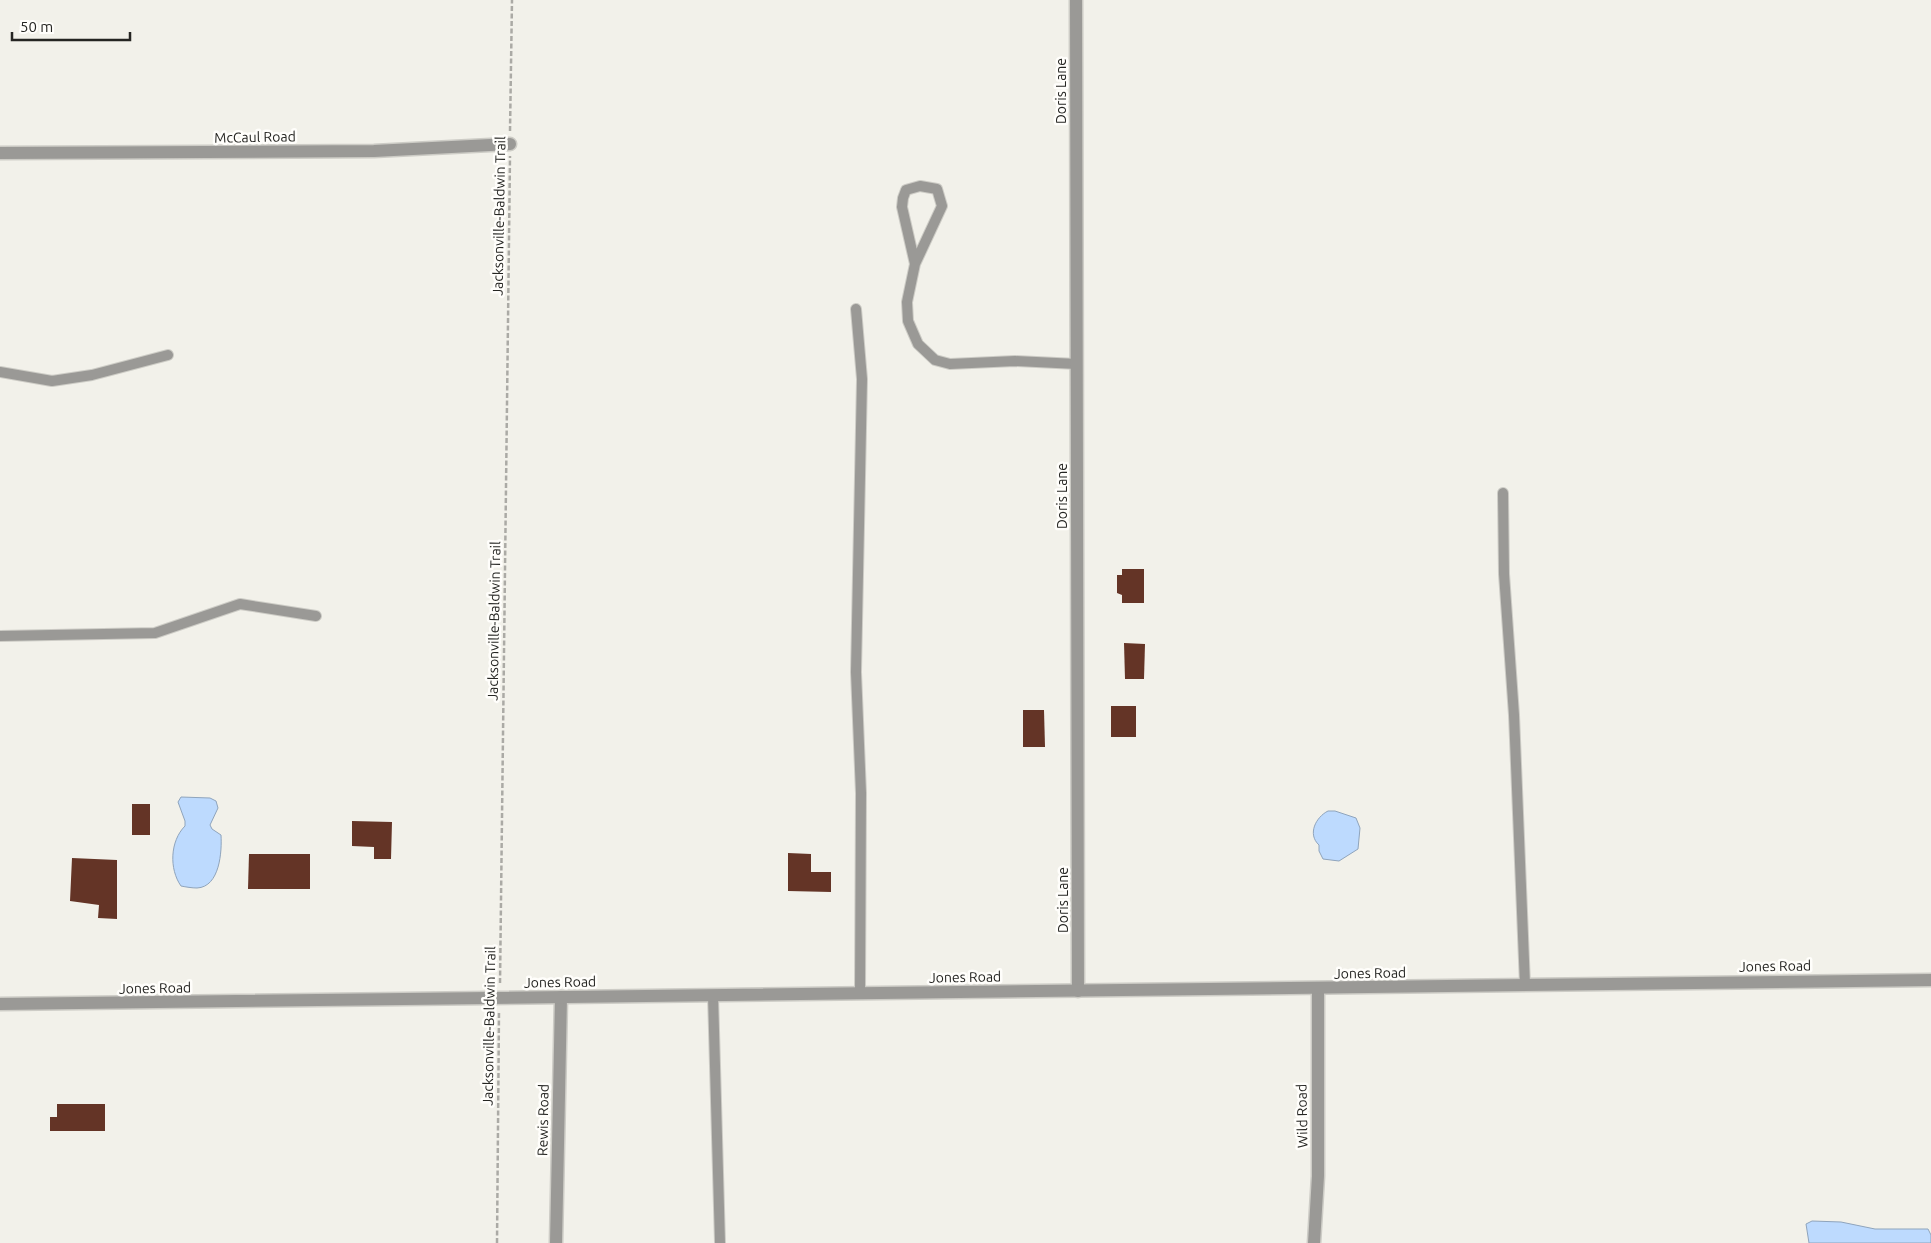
<svg xmlns="http://www.w3.org/2000/svg" width="1931" height="1243" font-family="Ubuntu,sans-serif">
<rect width="100%" height="100%" fill="#f2f1ea"/>
<g fill="#bddafe" stroke="#8fa4bc">
<path d="M181 797 210 798 216 801 218 808 210 825 212 829 221 835C222 851 220 887 197 888 192 888 186 887 181 886 169 869 170 841 185 826V821L178 802Z"/>
<path d="M1328 811H1335L1356 818 1360 828 1358 849 1339 861 1323 859 1319 851V845C1307 834 1316 817 1328 811Z"/>
<polygon points="1812,1221 1841,1222 1875,1229 1928,1229 1931,1235 1931,1243 1809,1243 1806,1224"/>
</g>
<g fill="#643426">
<polygon points="1122,569 1144,569 1144,603 1122,603 1122,595 1117,593 1117,575 1122,575"/>
<polygon points="1124,643 1145,644 1144,679 1125,679"/>
<rect x="1111" y="706" width="25" height="31"/>
<polygon points="1023,710 1044,710 1045,747 1023,747"/>
<rect x="132" y="804" width="18" height="31"/>
<polygon points="352,821 392,822 391,859 374,859 374,847 352,846"/>
<polygon points="788,853 811,854 811,872 831,872 831,892 788,891"/>
<polygon points="249,854 310,854 310,889 248,889"/>
<polygon points="72,858 117,860 117,919 98,918 99,905 70,901"/>
<polygon points="57,1104 105,1104 105,1131 50,1131 50,1117 57,1117"/>
</g>
<g fill="none" stroke-linecap="round" stroke-linejoin="round">
<defs>
<g id="service">
<polyline points="915,264 902,207 903,198 906,190 920,186 937,189 942,206 915,264 907,302 908,321 918,344 935,360 950,364 1015,361 1077,364"/>
<polyline points="856,309 862,379 856,672 861,793 860,993"/>
<polyline points="0,372 52,381 92,375 168,355"/>
<polyline points="1503,493 1504,574 1514,715 1525,985"/>
<polyline points="0,636 155,633 240,604 316,616"/>
<polyline points="713,995 720,1243"/>
</g>
<g id="minor">
<polyline points="1076,0 1078,991"/>
<polyline points="0,153 374,151 510,144"/>
<polyline points="556,1243 561,997"/>
<polyline points="1314,1243 1318,1176 1318,989"/>
</g>
<polyline id="tertiary" points="0,1004 1931,980"/>
</defs>
<use href="#service" stroke="#cdccc6" stroke-width="12"/>
<use href="#minor" stroke="#cdccc6" stroke-width="15"/>
<use href="#tertiary" stroke="#cdccc6" stroke-width="15"/>
<g stroke="#abaaa5" stroke-width="2.5" stroke-dasharray="5 2.5" stroke-linecap="butt">
<polyline points="510,131 512,0"/>
<polyline points="500,983 510,156"/>
<polyline points="497,1243 499,1011"/>
</g>
<use href="#service" stroke="#9a9996" stroke-width="10"/>
<use href="#minor" stroke="#9a9996" stroke-width="12"/>
<use href="#tertiary" stroke="#9a9996" stroke-width="12"/>
</g>
<g text-anchor="middle" stroke-width="5" stroke-linejoin="round" paint-order="stroke">
<g font-size="14" fill="#252522" stroke="#fffefb">
<text transform="translate(1061 91) rotate(-90)" y="5">Doris Lane</text>
<text transform="translate(255 137) rotate(-1)" y="5">McCaul Road</text>
<text transform="translate(499 216) rotate(-89)" y="5">Jacksonville-Baldwin Trail</text>
<text transform="translate(1062 496) rotate(-90)" y="5">Doris Lane</text>
<text transform="translate(494 621) rotate(-89)" y="5">Jacksonville-Baldwin Trail</text>
<text transform="translate(1063 900) rotate(-90)" y="5">Doris Lane</text>
<text transform="translate(1775 966) rotate(-1)" y="5">Jones Road</text>
<text transform="translate(1370 973) rotate(-1)" y="5">Jones Road</text>
<text transform="translate(965 977) rotate(-1)" y="5">Jones Road</text>
<text transform="translate(560 982) rotate(-1)" y="5">Jones Road</text>
<text transform="translate(155 988) rotate(-1)" y="5">Jones Road</text>
<text transform="translate(489 1026) rotate(-89)" y="5">Jacksonville-Baldwin Trail</text>
<text transform="translate(1302 1116) rotate(-91)" y="5">Wild Road</text>
<text transform="translate(543 1120) rotate(-89)" y="5">Rewis Road</text>
</g>
</g>
<path d="M12 32v8h118v-8" fill="none" stroke="#252522" stroke-width="2.5"/>
<text x="20" y="32" font-size="15" fill="#252522" stroke="#fffefb" stroke-width="4" paint-order="stroke">50 m</text>
</svg>
